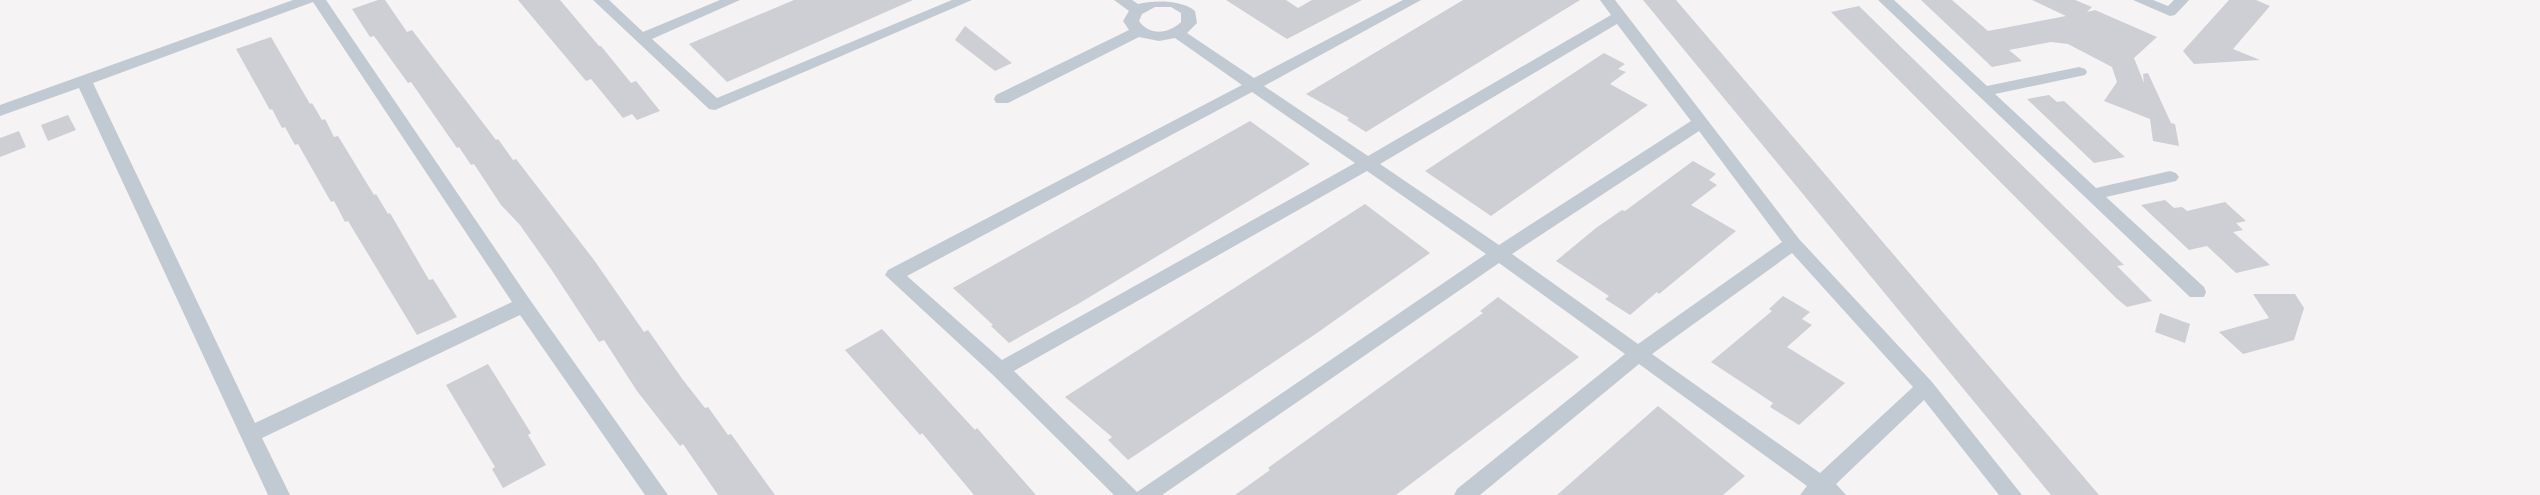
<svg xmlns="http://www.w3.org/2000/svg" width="2540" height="495" font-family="'Archivo Narrow',sans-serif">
<rect width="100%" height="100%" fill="#f5f3f3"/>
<g fill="#cdcfd5">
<polygon points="378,0 385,0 407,32 412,30 496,140 498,139 513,160 516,159 594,260 644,332 648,330 683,380 705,408 708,407 728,435 731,434 775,495 718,495 683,444 680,446 637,391 604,340 599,342 551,269 520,225 501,205 474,164 471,165 459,147 457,148 411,82 408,83 374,36 370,37 352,9"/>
<polygon points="518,0 560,0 599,46 601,46 631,83 636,81 660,111 637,120 632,114 623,118 591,79 586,81"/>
<polygon points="794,0 913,0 727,82 689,44"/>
<polygon points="1226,0 1286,0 1298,8 1312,0 1362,0 1287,39"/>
<polygon points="1463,0 1580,0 1366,132 1347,120 1349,118 1306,94"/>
<polygon points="1643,0 1676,0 2099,495 2051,495"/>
<polygon points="1921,0 1952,0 1988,31 2066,16 2032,0 2075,0 2092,7 2087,12 2095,10 2157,37 2134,58 2144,83 2143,74 2148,73 2171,123 2175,124 2179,146 2153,141 2150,119 2104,101 2117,82 2112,67 2068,44 2051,42 2009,50 2022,61 1992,67"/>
<polygon points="2229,0 2256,0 2270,6 2233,49 2260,60 2194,64 2183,51"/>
<polygon points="1859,6 2124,265 2117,266 2152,301 2127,307 2116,298 1831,12"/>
<polygon points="965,26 1012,63 995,71 955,40"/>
<polygon points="271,37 310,104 312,103 322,120 325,119 334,137 338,136 374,195 376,194 388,214 390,213 429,280 433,279 457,317 417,335 348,221 345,222 334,201 331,202 298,144 295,145 285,127 282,128 272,109 270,110 236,49"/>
<polygon points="1604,53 1625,64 1618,69 1626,72 1610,84 1648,105 1491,216 1425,171"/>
<polygon points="2049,95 2057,102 2064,101 2125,157 2094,163 2027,99"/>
<polygon points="68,115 76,130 48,141 41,125"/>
<polygon points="1250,121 1310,164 1078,304 1009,343 991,326 993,325 953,288"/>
<polygon points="19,131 26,147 0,157 0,138"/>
<polygon points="1693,161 1716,174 1709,180 1717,185 1691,205 1736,231 1659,294 1657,292 1630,315 1605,299 1609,296 1556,261 1596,228 1622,210 1625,211"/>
<polygon points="2165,200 2174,208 2182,207 2187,211 2225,202 2246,221 2236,223 2243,230 2233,232 2270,265 2236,273 2207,246 2189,250 2141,205"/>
<polygon points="1365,204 1430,253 1317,333 1128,460 1108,440 1112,437 1065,397"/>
<polygon points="2253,294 2295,294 2304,308 2294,340 2243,354 2219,332 2269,318"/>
<polygon points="1783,296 1810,312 1802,319 1812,325 1787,347 1845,383 1799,425 1770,407 1773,403 1711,362 1772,311 1769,309"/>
<polygon points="1498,297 1579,357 1396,495 1235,495 1270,470 1268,468 1483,313 1480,311"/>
<polygon points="2160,313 2190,324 2185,343 2155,332"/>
<polygon points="882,329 975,430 977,428 1036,495 974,495 922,433 920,435 845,350"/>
<polygon points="488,364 531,433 528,435 546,465 503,488 492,469 495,467 446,385"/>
<polygon points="1658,406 1745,476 1723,495 1557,495"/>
</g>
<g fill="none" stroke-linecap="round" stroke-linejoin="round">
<g fill="#c1cad2" fill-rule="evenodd">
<path d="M293 0H326L530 300 668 495H645L520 315 262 438 290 495H268L79 88 0 116V105ZM313 2 512 302 255 423 93 83Z"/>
<polygon points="593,0 609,0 643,32 720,0 740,0 652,39 717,98 952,0 972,0 715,110 709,109"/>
<path d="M1114 0H1132L1138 4C1155 0 1182 0 1195 11L1197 23 1187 33 1254 78 1403 0H1421L1264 86 1368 156 1611 15 1600 0H1615L1799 239 1932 382 2022 495H1999L1924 400 1836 484 1846 495H1800L1807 486 1639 364 1480 495H1454L1457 489 1625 354 1499 263 1162 495H1114L993 375 885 275 888 270 1242 85 1175 38 1159 41 1139 37 1008 103H996L994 99 996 95 1129 30 1123 21 1129 11ZM1155 7H1171L1181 13V22C1169 34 1149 36 1139 21L1142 14ZM1617 24 1691 121 1499 245 1380 164ZM1252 92 1355 163 1002 360 907 276ZM1699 131 1782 242 1638 344 1512 254ZM1367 171 1486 254 1137 492 1014 371ZM1792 253 1913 387 1820 473 1652 354Z"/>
<polygon points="1878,0 1894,0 1987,86 2079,67 2085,69 2087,72 2085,75 1995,94 2096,188 2170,171 2176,173 2179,177 2176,181 2106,197 2204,287 2206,292 2204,297 2190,297"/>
<polygon points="2133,0 2153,0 2168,6 2174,0 2189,0 2175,15 2170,16"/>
</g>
</g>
</svg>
